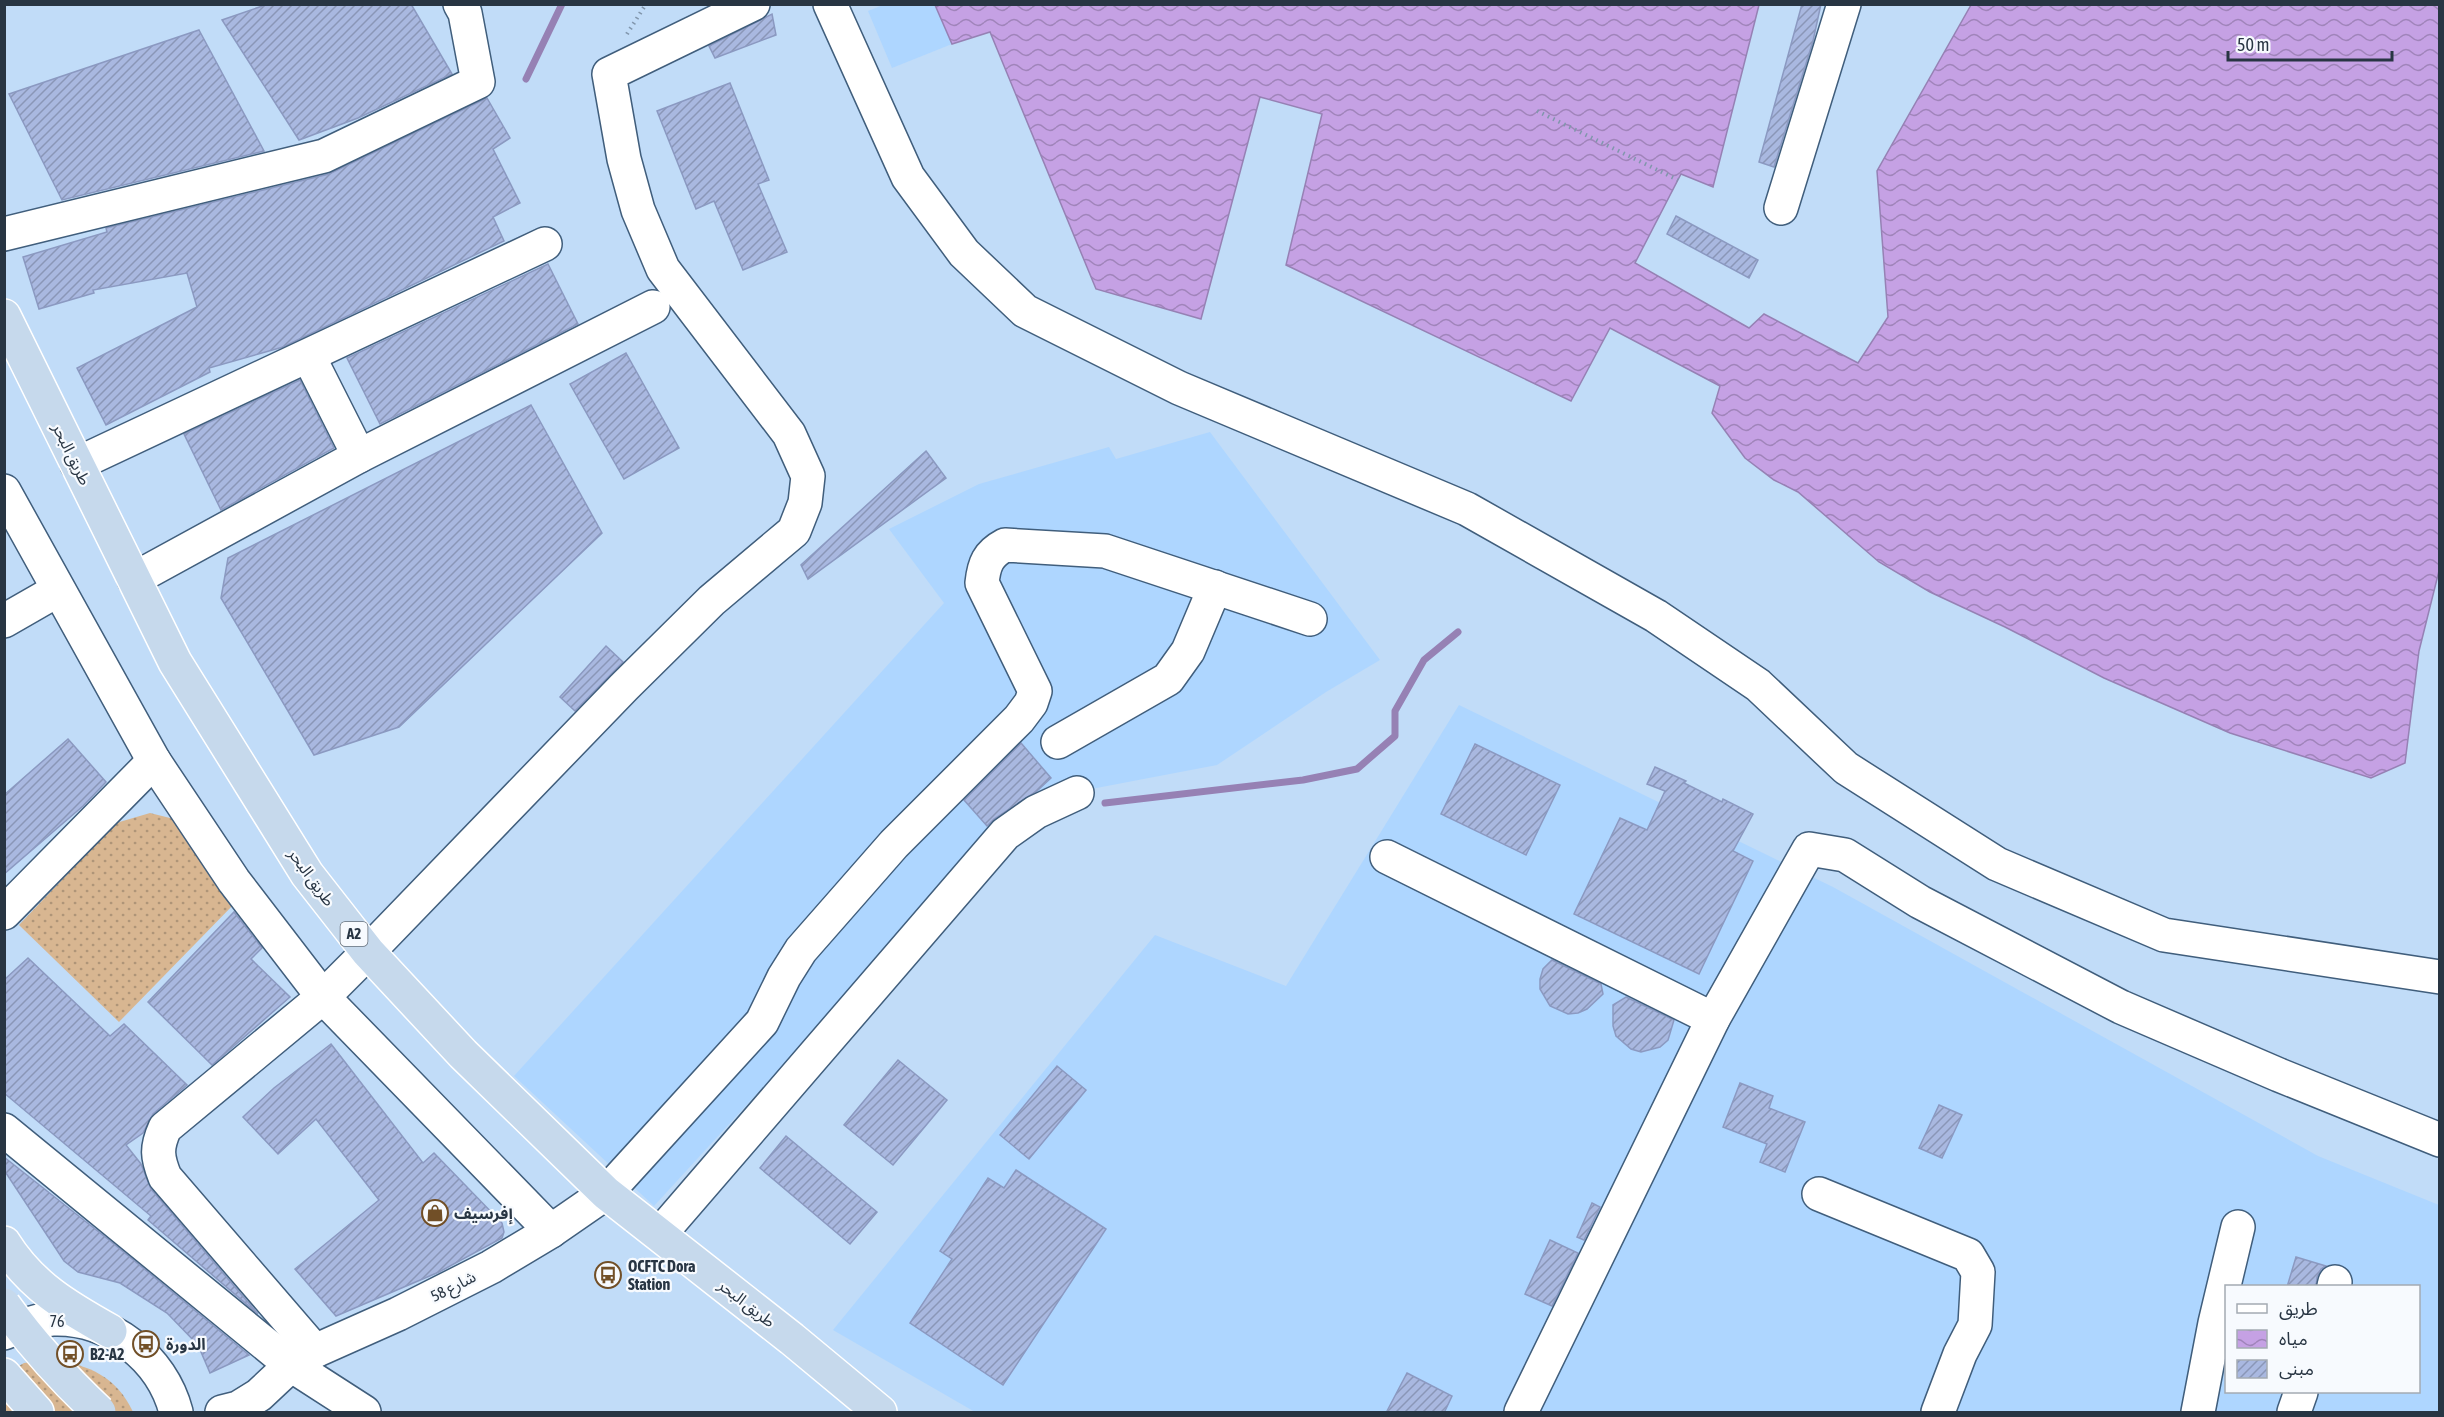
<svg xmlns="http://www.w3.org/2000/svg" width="2444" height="1417" font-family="'Asap Condensed','Noto Sans Arabic',sans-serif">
<defs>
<pattern id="grass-dots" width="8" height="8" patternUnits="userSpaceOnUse" patternTransform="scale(1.5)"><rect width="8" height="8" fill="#d8b691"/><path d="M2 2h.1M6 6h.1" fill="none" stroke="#af9578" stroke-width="1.8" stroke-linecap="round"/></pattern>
<pattern id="water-waves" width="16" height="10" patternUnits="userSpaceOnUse" patternTransform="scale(1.5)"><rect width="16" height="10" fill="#c5a1e4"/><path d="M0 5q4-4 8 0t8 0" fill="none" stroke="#a084ba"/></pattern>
<pattern id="building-hatch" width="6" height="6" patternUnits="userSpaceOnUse" patternTransform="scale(1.5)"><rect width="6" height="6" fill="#a9b8e0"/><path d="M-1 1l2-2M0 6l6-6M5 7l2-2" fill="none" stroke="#8a96b7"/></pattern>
</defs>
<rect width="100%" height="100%" fill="#c1dcf8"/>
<g fill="#aed6ff" fill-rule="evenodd">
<polygon points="883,5 935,5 952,44 892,68 868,11"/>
<polygon points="1210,432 1380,660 1326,692 1217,765 1044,798 992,837 654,1206 514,1076 944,603 889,529 979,484 1109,447 1116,459"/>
<path d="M1459 705 1833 887 2318 1156 2439 1205V1412H975L833 1330 1155 935 1286 986ZM2226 1286H2418V1392H2226Z"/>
</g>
<g fill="url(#grass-dots)">
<polygon points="150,813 178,820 236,902 119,1022 19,925 116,823"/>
<path d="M53 1359C90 1366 116 1376 133 1412H5V1374L24 1363Z"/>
</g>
<polygon fill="url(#water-waves)" stroke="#9681b4" stroke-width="1.5" points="935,5 1759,5 1713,187 1681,174 1635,263 1749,328 1764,314 1858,363 1888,317 1877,171 1971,5 2439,5 2440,567 2419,651 2405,763 2371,778 2230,733 2104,678 2005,627 1930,592 1879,562 1798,492 1774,480 1745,458 1712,413 1720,386 1610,328 1571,401 1286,265 1322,114 1260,97 1201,319 1096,289 990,32 952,44"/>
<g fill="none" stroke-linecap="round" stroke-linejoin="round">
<g stroke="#9681b4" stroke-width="7">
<polyline points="526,79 562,4"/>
<polyline points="1105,803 1303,780 1357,769 1395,736 1395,711 1424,660 1458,632"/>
</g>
</g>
<g fill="url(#building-hatch)" stroke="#8b99c1" stroke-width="1.5">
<polygon points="268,4 411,4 452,74 358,118 299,140 222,20"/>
<polygon points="1802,4 1821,4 1813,41 1774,167 1759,162"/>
<polygon points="772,14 776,35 715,58 709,46"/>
<polygon points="199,30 264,151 62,200 9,94"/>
<polygon points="730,83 769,180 758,184 787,252 743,270 714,201 696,209 657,111"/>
<polygon points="487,98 510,138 493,149 520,203 493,217 504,241 283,347 209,368 210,372 106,425 77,368 197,307 187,273 93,290 94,293 39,309 23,257 107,232 106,228 329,174"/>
<polygon points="1676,216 1758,260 1749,278 1667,234"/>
<polygon points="548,264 578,324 380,424 347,358"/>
<polygon points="626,353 679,448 624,479 570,384"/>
<polygon points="300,380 334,448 221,510 184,434"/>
<polygon points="531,405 602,533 399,727 314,755 221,598 228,558"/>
<polygon points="926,451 946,478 808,579 801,565"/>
<polygon points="606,646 623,662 575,711 560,697"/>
<polygon points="68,739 106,782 83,806 4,874 4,795"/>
<polygon points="1021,743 1051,778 1037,791 994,819 987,826 964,800"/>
<polygon points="1475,744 1560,785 1526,855 1441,814"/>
<polygon points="1655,767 1686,781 1684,783 1722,802 1723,799 1753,814 1733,851 1753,861 1699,974 1574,914 1620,818 1647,830 1665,791 1647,784"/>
<polygon points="234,912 262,948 251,959 290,997 212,1065 148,1002"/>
<polygon points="28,958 110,1036 124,1024 187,1085 153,1114 143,1133 126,1145 141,1164 151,1189 258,1314 148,1220 151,1216 4,1093 4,980"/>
<polygon points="1552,960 1601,984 1603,994 1587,1009 1578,1013 1568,1014 1550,1006 1540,989 1540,979 1543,969"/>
<polygon points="1626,997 1674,1020 1668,1040 1660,1047 1641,1052 1631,1049 1616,1036 1613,1026 1613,1005"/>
<polygon points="331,1044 423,1163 434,1153 502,1223 504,1232 502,1238 439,1272 336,1316 295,1269 379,1200 316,1119 278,1154 243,1117 274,1088"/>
<polygon points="898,1060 947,1100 893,1165 844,1125"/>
<polygon points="1057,1066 1086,1090 1029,1159 1000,1135"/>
<polygon points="1740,1083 1773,1096 1769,1108 1805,1122 1785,1172 1760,1162 1767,1144 1723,1127"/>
<polygon points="1939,1105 1962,1115 1942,1158 1919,1148"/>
<polygon points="786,1136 877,1212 850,1244 760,1168"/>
<polygon points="4,1157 109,1240 249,1355 210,1373 198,1345 167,1313 120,1283 78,1272 64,1261 4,1170"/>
<polygon points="1016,1170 1106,1229 1003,1385 910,1323 952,1259 940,1251 988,1178 1004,1188"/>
<polygon points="1592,1203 1600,1207 1584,1240 1577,1237"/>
<polygon points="1550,1240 1578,1253 1552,1306 1525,1294"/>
<polygon points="2296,1257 2326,1266 2321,1269 2317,1277 2316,1287 2287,1287"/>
<polygon points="1407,1373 1452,1396 1444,1413 1386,1413"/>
</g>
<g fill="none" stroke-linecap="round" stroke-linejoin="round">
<defs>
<g id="minor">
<polyline points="830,4 908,177 964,253 1025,311 1179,388 1467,509 1656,616 1758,685 1846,768 1997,864 2164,935 2440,977"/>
<polyline points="1781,208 1844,4"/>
<polyline points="4,234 324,156 478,82 465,13 460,4"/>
<polyline points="309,357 359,456"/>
<polyline points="77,464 545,244"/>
<polyline points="4,491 154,761 234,881 323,997 551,1231"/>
<polyline points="134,579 359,456 653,307"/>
<polyline points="4,621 58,590"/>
<polyline points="1058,742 1168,679 1188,651 1215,587"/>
<polyline points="1387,857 1713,1019"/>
<polyline points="4,913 154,761"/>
<polyline points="4,1130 291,1365 364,1412"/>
<polyline points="1819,1194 1968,1255 1978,1272 1975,1325 1960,1354 1938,1412"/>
<polyline points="660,1234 1005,834 1036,812 1077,793"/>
<polyline points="2334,1286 2335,1282"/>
<path d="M4 1333C20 1326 36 1320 53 1319 110 1317 162 1358 176 1412"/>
<path d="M315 1351 165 1177C157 1157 156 1148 165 1128L323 997 368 952 624 687 712 600 794 531 805 503 808 476 789 434 663 269 638 210 624 159 609 74 753 4"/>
<path d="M222 1412 238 1408 259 1395 291 1365 315 1351 398 1314 491 1267 551 1231 606 1193 762 1022 784 977 801 950 894 844 1019 719 1031 703 1035 691 982 583C984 564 988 554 1005 545L1105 551 1310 619"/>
<polyline points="1521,1412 1713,1019 1809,849 1845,855 1920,902 2121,1007 2279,1075 2440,1140"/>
<polyline points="2198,1412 2215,1323 2238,1227"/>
<polyline points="2294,1412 2301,1392"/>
</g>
<g id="highway">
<polyline points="4,316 175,662 307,874 368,952 463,1054 606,1193 792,1339 880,1412"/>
<path d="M4 1243C31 1286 67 1307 110 1331"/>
<polyline points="4,1375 37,1412"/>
</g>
</defs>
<use href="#minor" stroke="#405e7c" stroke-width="36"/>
<use href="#highway" stroke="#fff" stroke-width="36"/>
<g stroke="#8196ac" stroke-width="4" stroke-dasharray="1.5 4.5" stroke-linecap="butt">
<polyline points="627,34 646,4"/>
<polyline points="1537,111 1678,180"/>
</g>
<use href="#minor" stroke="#fff" stroke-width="33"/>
<use href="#highway" stroke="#c6d9ec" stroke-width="33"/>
<defs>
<path id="highway-bridge" d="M4 1305C32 1344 65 1380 99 1412"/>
</defs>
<use href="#highway-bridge" stroke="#fff" stroke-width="36" stroke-linecap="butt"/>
<use href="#highway-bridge" stroke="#c6d9ec" stroke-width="33"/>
</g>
<defs>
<symbol id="shop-ring" viewBox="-11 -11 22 22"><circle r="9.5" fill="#f7fafe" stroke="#714f27" stroke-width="1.5"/><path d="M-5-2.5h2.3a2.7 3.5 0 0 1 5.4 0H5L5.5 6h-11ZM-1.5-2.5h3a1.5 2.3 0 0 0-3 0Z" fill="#714f27"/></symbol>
<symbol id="bus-ring" viewBox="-11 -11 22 22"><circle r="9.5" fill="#f7fafe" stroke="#714f27" stroke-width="1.5"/><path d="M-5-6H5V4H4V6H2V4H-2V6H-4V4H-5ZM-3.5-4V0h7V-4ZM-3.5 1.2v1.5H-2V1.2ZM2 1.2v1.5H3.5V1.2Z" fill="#714f27"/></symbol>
</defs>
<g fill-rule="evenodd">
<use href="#shop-ring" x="420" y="1198" width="30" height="30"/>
<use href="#bus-ring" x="593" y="1260" width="30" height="30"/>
<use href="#bus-ring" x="131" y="1329" width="30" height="30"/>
<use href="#bus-ring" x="55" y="1339" width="30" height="30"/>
</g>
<g text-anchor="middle" stroke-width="4.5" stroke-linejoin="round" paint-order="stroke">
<rect fill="#f7fafe" stroke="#66707b" stroke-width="1.5" x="340.5" y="922" width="27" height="24" rx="4.5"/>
<g font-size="15" font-weight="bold" fill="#283543">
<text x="354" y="939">A2</text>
</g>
<g font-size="16" fill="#283543" stroke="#f7fafe">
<text transform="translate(72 454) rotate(64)" y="6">طريق البحر</text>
<text transform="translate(312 877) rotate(54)" y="6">طريق البحر</text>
<text transform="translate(453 1286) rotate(-27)" y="6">شارع 58</text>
<text transform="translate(747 1303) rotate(38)" y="6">طريق البحر</text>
<text x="57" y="1327">76</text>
</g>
<g font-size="16" font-weight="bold" fill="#283543" stroke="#f7fafe" text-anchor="start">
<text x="454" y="1219">إفرسيف</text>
<text x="628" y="1272">OCFTC Dora<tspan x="628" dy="18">Station</tspan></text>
<text x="166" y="1350">الدورة</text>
<text x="90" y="1360">B2-A2</text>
</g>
</g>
<rect width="2444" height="1417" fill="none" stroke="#283543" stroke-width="12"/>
<rect x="2225" y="1285" width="195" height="108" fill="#f7fafe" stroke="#a4abb3" stroke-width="1.5"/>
<rect x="2237" y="1304" width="30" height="9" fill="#ffffff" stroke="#a4abb3" stroke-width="1.5"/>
<text x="2279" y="1315" font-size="18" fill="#283543">طريق</text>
<rect x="2237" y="1330" width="30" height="18" fill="url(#water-waves)" stroke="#a4abb3" stroke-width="1.5"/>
<text x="2279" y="1345" font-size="18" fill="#283543">مياه</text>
<rect x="2237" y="1360" width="30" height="18" fill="url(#building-hatch)" stroke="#a4abb3" stroke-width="1.5"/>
<text x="2279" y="1375" font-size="18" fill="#283543">مبنى</text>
<path d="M2228 51v9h164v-9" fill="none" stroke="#283543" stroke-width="3"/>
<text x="2237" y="51" font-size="18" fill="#283543" stroke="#f7fafe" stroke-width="4.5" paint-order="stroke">50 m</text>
</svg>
